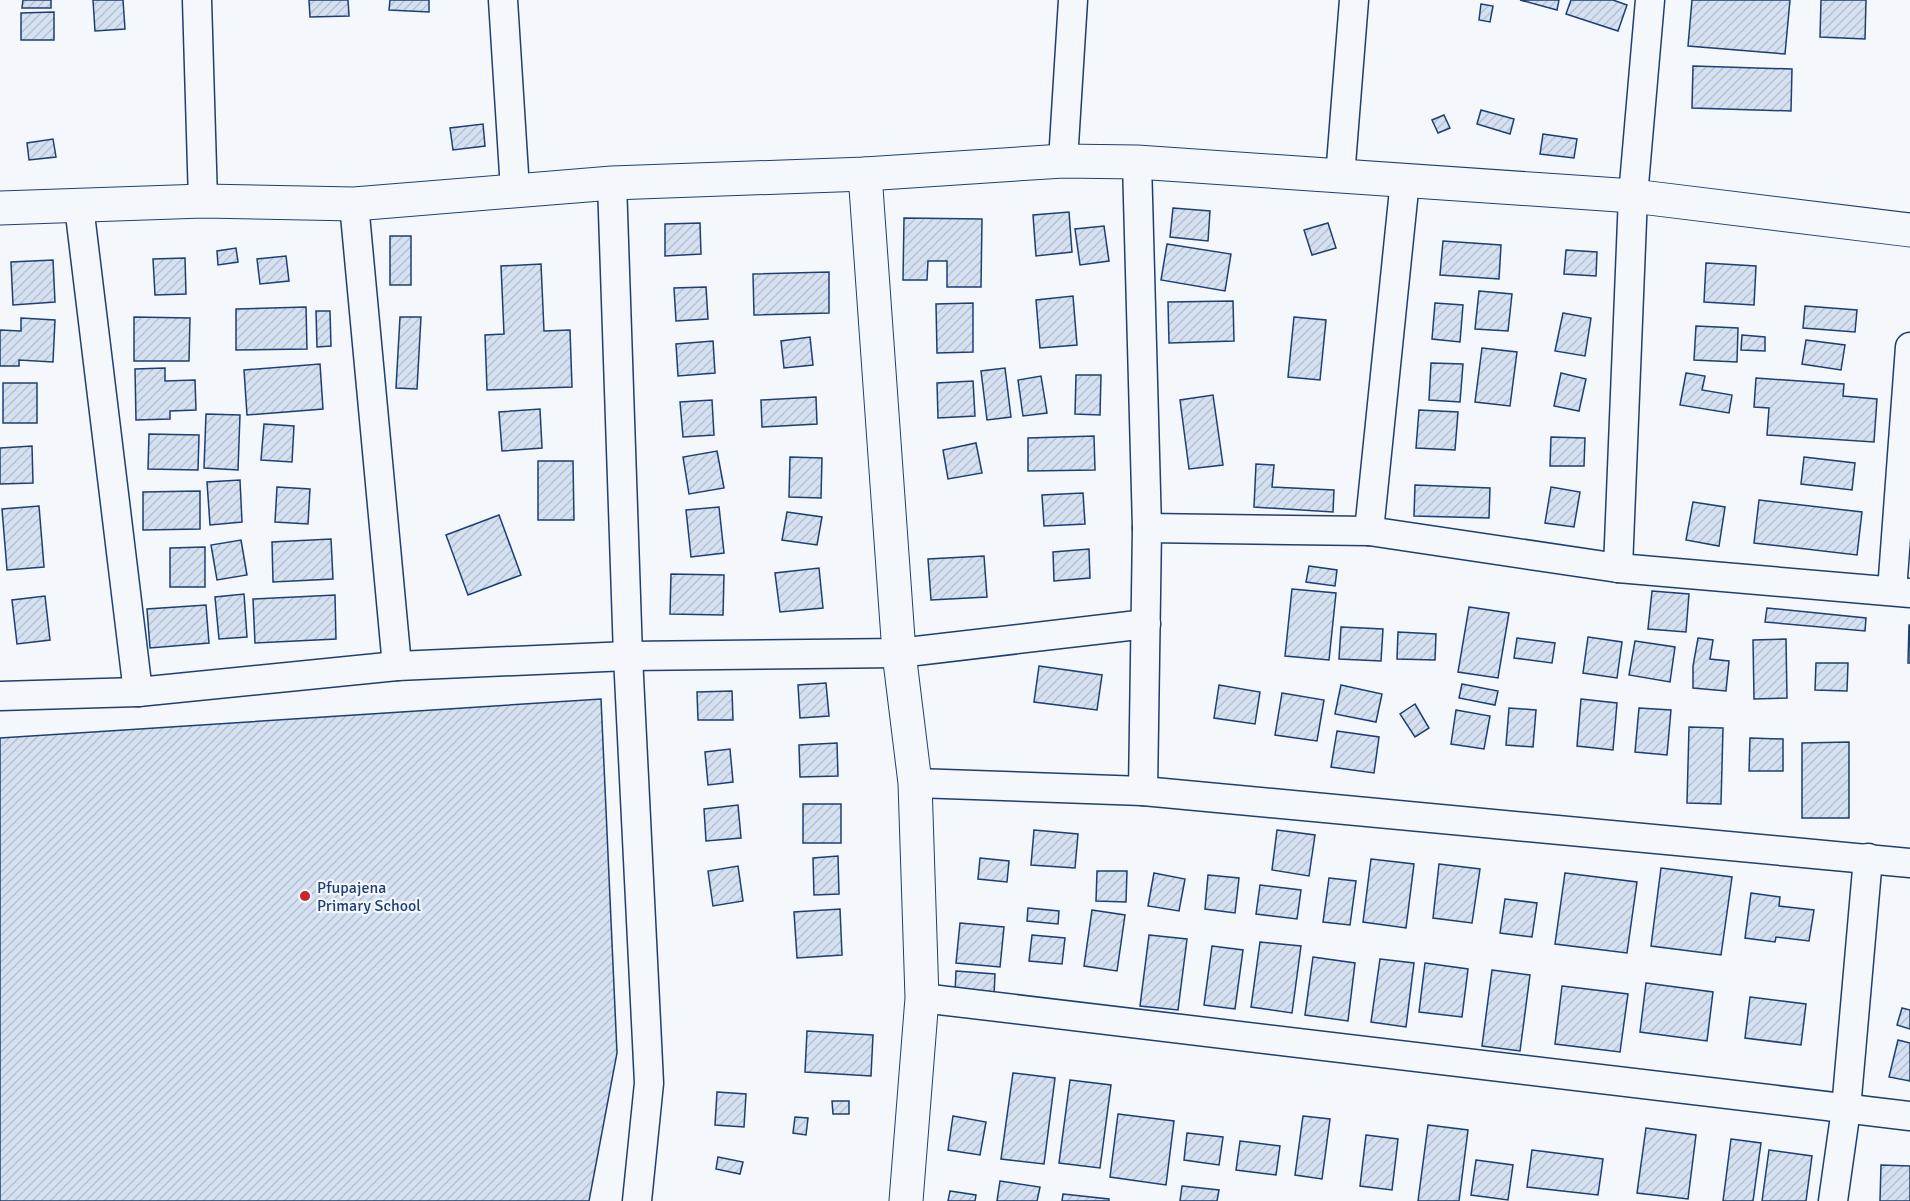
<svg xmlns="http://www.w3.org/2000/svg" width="1910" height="1201" font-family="Signika,sans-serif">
<defs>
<pattern id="building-hatch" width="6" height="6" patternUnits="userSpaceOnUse" patternTransform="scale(1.5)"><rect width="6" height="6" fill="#d5e0f0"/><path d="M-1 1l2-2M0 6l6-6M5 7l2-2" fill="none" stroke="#b6c1d1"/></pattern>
</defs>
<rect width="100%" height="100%" fill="#f4f7fb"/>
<g fill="url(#building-hatch)" stroke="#1d3f73" stroke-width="1.5">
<polygon points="23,0 51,0 51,8 22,8"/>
<polygon points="93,0 123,0 125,29 95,31"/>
<polygon points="309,0 348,0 349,16 310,17"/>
<polygon points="390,0 429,0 429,12 389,10"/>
<polygon points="1520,0 1559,0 1557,10"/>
<polygon points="1571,0 1613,0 1627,5 1618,31 1566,14"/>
<polygon points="1692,0 1790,0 1785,54 1688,46"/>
<polygon points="1821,0 1866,0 1865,39 1820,37"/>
<polygon points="1481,4 1493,6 1490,22 1479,20"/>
<polygon points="54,12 54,40 21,40 21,13"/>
<polygon points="1693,66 1792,69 1791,111 1692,108"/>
<polygon points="1481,110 1514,119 1510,134 1477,124"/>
<polygon points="1444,115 1450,128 1438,133 1432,120"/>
<polygon points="483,124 485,146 453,150 450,128"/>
<polygon points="1543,134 1577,139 1574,158 1540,154"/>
<polygon points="53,139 56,157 29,160 27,143"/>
<polygon points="1173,208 1210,211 1208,241 1170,237"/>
<polygon points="1069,212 1072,252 1036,256 1033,215"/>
<polygon points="904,218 982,219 981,287 947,287 947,261 928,261 927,280 903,280"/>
<polygon points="700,223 701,254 665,256 665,224"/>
<polygon points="1328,223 1336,248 1312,255 1304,230"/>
<polygon points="1104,226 1109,261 1080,265 1075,229"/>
<rect x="390" y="236" width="21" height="49"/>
<polygon points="1443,241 1501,245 1499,279 1440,275"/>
<polygon points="1167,244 1231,254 1225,291 1161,280"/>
<polygon points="236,248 238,262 218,265 217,251"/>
<polygon points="1566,250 1597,252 1596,276 1564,274"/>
<polygon points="286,256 289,281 260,284 257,259"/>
<polygon points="185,258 186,294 155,295 153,259"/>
<polygon points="53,260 55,302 13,305 11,262"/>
<polygon points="1706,263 1756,266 1754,305 1704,302"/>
<polygon points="541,264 544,331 570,330 572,387 487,390 485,335 504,334 501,266"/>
<polygon points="829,272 829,313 754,315 753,274"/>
<polygon points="706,287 708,319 676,321 674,288"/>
<polygon points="1479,291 1512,294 1508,331 1475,329"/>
<polygon points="1073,296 1077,345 1040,348 1036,300"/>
<polygon points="1233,301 1234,341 1169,343 1168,302"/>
<polygon points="973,303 973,352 937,353 936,304"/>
<polygon points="1435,303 1463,305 1460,342 1432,339"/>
<polygon points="1805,306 1857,310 1855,332 1803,328"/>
<polygon points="306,307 307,349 236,350 236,309"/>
<polygon points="316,311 330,311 331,346 317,347"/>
<polygon points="1563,313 1591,318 1585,356 1555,351"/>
<polygon points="134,317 190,318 189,361 134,361"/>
<polygon points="400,317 421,317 417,389 396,388"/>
<polygon points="1294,317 1326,320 1320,380 1288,377"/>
<polygon points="21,318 55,320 53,362 19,360 19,366 0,366 0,330 21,331"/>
<polygon points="1696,326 1738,328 1737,362 1694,360"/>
<polygon points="1742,335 1765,337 1765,351 1741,350"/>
<polygon points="810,337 813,365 784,368 781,341"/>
<polygon points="1806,340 1845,345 1841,370 1802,364"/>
<polygon points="713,341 715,373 678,376 676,344"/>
<polygon points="1482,348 1517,352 1510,406 1475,402"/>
<polygon points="1431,363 1463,364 1460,402 1429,400"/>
<polygon points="320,364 323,409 247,415 244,370"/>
<polygon points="165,368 165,381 195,380 196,410 170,411 170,419 136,420 135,369"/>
<polygon points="1005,368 1011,417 987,420 981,371"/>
<polygon points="1561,373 1586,379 1579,411 1554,406"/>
<polygon points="1686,373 1705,376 1702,390 1732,395 1729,413 1680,405"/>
<polygon points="1076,375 1101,375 1100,415 1075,414"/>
<polygon points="1041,376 1047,413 1023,416 1018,380"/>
<polygon points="1756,378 1844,384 1843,396 1877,399 1874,442 1767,435 1769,408 1754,407"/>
<polygon points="973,381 975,416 938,418 937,383"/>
<rect x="3" y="383" width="34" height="40"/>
<polygon points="1213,395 1223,465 1189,469 1180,400"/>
<polygon points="816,397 817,424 762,427 761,400"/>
<polygon points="712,400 714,435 683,437 680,402"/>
<polygon points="540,409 542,448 502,451 499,412"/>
<polygon points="1419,410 1458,412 1455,450 1416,448"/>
<polygon points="206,414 240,415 238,470 204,468"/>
<polygon points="264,424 294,426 292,462 261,460"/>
<polygon points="149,434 199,435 198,470 148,469"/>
<polygon points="1094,436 1095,470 1028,471 1028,438"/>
<polygon points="1551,437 1585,438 1584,466 1550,466"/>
<polygon points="976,443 982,473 948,479 943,450"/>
<polygon points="32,446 33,483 0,484 0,448"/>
<polygon points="717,451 724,488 689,494 683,457"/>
<polygon points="790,457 822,458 821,498 789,497"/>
<polygon points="1804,457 1855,463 1852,490 1801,484"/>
<polygon points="538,461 573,461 574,520 538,520"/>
<polygon points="1256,464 1274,465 1272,487 1334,490 1333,512 1254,507"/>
<polygon points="240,480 242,522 210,525 207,482"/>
<polygon points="1415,485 1490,488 1489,518 1414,516"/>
<polygon points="277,487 310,489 308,524 275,522"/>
<polygon points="1551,487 1580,492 1574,527 1545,523"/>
<polygon points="200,491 200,529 143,530 143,492"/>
<polygon points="1083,493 1085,524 1044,526 1042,495"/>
<polygon points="1759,500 1862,512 1857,555 1754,543"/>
<polygon points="1693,502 1725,507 1719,546 1686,540"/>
<polygon points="39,506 44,567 7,570 2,509"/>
<polygon points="719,507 724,553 691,557 686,510"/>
<polygon points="787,512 822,517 817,545 782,540"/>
<polygon points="499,515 521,575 468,595 446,535"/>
<polygon points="331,539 333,579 273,582 272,542"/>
<polygon points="241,540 247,575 217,580 211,545"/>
<polygon points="205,547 205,587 170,587 170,548"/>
<polygon points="1089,549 1090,578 1054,581 1053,552"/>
<polygon points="984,556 987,597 931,600 928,559"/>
<polygon points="1309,566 1337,570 1335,586 1306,582"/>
<polygon points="819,568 823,608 780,612 775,573"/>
<polygon points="671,574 724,575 723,615 670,614"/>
<polygon points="1292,589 1336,593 1329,660 1285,656"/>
<polygon points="1652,591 1689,594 1686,632 1648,629"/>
<polygon points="244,594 247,637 219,639 215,597"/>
<polygon points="335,595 336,639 255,643 253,599"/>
<polygon points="45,596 50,640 17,644 12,600"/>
<polygon points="206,605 209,643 150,648 147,609"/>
<polygon points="1469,607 1509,613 1498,678 1458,672"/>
<polygon points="1767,608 1866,618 1865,631 1765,622"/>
<polygon points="1909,625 1910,625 1910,663 1908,663"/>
<polygon points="1341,627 1383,629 1381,661 1339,659"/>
<polygon points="1398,632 1436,634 1435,660 1397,659"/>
<polygon points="1588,637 1622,642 1617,678 1583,673"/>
<polygon points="1517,638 1555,643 1552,663 1514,658"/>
<polygon points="1698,638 1713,640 1710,659 1729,661 1726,691 1693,688 1693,666"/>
<polygon points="1786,639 1787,698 1754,699 1753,640"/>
<polygon points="1635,641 1675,647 1670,682 1629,675"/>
<polygon points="1816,663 1848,663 1847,691 1815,690"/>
<polygon points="1039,666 1102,675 1097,710 1034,702"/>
<polygon points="826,683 829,716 800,718 798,685"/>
<polygon points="1462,684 1498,691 1495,705 1459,698"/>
<polygon points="1219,685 1260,692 1255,724 1214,718"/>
<polygon points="1341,685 1382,694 1376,722 1335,714"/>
<polygon points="732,691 733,720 698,720 697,692"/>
<polygon points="1282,693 1324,700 1317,741 1275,735"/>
<polygon points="601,699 617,1053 589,1201 0,1201 0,738"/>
<polygon points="1581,699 1617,703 1613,750 1577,746"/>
<polygon points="1415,704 1429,728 1415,737 1400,714"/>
<polygon points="1509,708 1536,710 1533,747 1506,745"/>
<polygon points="1639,708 1671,710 1667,755 1635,752"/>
<polygon points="1456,710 1490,716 1484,749 1451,744"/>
<polygon points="1689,727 1723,728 1721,804 1687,803"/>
<polygon points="1337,731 1379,737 1374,773 1331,767"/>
<polygon points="1750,738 1783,739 1783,771 1749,771"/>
<polygon points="1849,742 1849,818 1802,818 1802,743"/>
<polygon points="837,743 838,776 800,777 799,745"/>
<polygon points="730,749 733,782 708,785 705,752"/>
<rect x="803" y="804" width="38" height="39"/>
<polygon points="738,805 741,838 706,841 704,809"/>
<polygon points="1034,830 1078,834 1075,868 1031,865"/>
<polygon points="1277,830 1315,835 1309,876 1272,870"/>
<polygon points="838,856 839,894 814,895 813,858"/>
<polygon points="980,858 1009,861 1007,882 978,879"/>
<polygon points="1371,859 1414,864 1406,928 1363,922"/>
<polygon points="1439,864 1480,869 1472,923 1433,918"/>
<polygon points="738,866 743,901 713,906 708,871"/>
<polygon points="1661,868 1732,877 1721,955 1651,946"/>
<polygon points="1097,871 1127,871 1126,902 1096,901"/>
<polygon points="1154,873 1185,879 1179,911 1148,906"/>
<polygon points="1565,873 1637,882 1627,953 1555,944"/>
<polygon points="1208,875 1239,878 1235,913 1205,909"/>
<polygon points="1329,878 1356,881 1350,925 1323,922"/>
<polygon points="1260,885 1301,890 1297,919 1256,914"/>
<polygon points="1751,893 1780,897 1779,906 1814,910 1809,941 1776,937 1775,942 1745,938"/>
<polygon points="1505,899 1537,903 1532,937 1500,933"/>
<polygon points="1028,908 1059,911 1058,924 1027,921"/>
<polygon points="840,909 842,955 797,958 794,912"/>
<polygon points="1092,910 1125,915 1117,971 1084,966"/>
<polygon points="960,923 1004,927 1000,967 956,963"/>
<polygon points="1032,935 1065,938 1062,964 1029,961"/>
<polygon points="1149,935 1187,939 1178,1010 1140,1006"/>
<polygon points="1260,942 1301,946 1292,1013 1251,1007"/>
<polygon points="1212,946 1243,950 1235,1009 1204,1005"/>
<polygon points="1313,957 1355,963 1348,1021 1305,1015"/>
<polygon points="1380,959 1414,963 1406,1027 1371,1022"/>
<polygon points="1425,963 1468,969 1462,1017 1419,1012"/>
<polygon points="1492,970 1530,975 1520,1051 1482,1046"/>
<polygon points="956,971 995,974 994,996 955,994"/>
<polygon points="1646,983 1713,992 1707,1041 1640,1032"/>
<polygon points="1562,986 1628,994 1620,1052 1555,1044"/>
<polygon points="1750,997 1806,1004 1801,1045 1745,1038"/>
<polygon points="1902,1008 1910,1010 1910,1029 1897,1025"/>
<polygon points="807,1031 873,1035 871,1076 805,1072"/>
<polygon points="1898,1040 1910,1043 1910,1081 1889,1077"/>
<polygon points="1013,1073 1055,1078 1044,1164 1001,1159"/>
<polygon points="1070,1080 1111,1085 1100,1168 1059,1163"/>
<polygon points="717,1092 746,1094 744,1127 715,1125"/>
<polygon points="832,1101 849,1101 849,1114 833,1114"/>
<polygon points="1118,1114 1174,1121 1166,1185 1110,1177"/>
<polygon points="953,1116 986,1122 980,1155 948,1150"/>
<polygon points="1303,1116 1330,1119 1322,1179 1295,1175"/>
<polygon points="795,1117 808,1118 806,1135 793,1133"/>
<polygon points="1428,1125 1468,1130 1459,1201 1418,1201"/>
<polygon points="1646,1128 1696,1135 1688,1199 1637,1193"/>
<polygon points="1187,1133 1223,1137 1219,1165 1184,1160"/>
<polygon points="1366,1135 1398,1139 1392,1190 1360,1186"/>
<polygon points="1731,1139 1761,1143 1753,1201 1723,1201"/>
<polygon points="1240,1141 1280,1146 1276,1175 1236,1170"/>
<polygon points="1532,1150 1603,1159 1598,1195 1527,1187"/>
<polygon points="1769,1150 1812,1156 1806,1201 1762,1201"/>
<polygon points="718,1157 743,1162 740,1174 716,1169"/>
<polygon points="1476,1160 1513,1165 1508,1200 1471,1195"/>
<polygon points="1881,1165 1910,1166 1910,1201 1880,1201"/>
<polygon points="1000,1181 1040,1187 1037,1201 997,1201"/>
<polygon points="1182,1186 1219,1190 1217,1201 1180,1201"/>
<polygon points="950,1191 976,1195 975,1201 948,1201"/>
<polygon points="1063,1194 1109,1199 1109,1201 1062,1201"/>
</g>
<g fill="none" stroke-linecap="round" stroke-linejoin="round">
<defs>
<g id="minor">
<polyline points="197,0 203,201"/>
<polyline points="503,0 515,190"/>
<polyline points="1063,161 1073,0"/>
<polyline points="1137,162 1147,528 1143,791"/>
<polyline points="1340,177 1354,0"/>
<polyline points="612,183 628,656 649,1083 637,1201"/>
<polyline points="354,204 397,666"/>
<polyline points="79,206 138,692"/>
<polyline points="1147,528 1369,531 1618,568 1910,593"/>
<polyline points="1369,531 1405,180"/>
<polyline points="1618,568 1633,196 1650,0"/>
<polyline points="1892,591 1910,347"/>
<polyline points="0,696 138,692 397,666 628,656 899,653 1146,624"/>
<polyline points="915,783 1143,791 1910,863"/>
<polyline points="922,998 1910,1116"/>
<polyline points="1833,1201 1846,1109 1868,858"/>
</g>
<g id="tertiary">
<polyline points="865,174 899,653 915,783 922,998 906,1201"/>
<polyline points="0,208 203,201 354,204 612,183 865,174 1063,161 1137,162 1633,196 1910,230"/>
</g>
</defs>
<use href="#minor" stroke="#1d3f73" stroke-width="31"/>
<use href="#tertiary" stroke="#1d3f73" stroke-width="35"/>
<use href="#minor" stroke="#f4f7fb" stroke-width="28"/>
<use href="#tertiary" stroke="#f4f7fb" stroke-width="33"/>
</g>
<circle fill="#c62828" stroke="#f4f7fb" stroke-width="2" cx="305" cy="896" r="6"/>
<g text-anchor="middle" stroke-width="4.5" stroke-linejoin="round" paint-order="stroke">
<g font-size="16" fill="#1d3f73" stroke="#f4f7fb" text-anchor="start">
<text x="317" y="893">Pfupajena<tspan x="317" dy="18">Primary School</tspan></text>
</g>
</g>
</svg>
